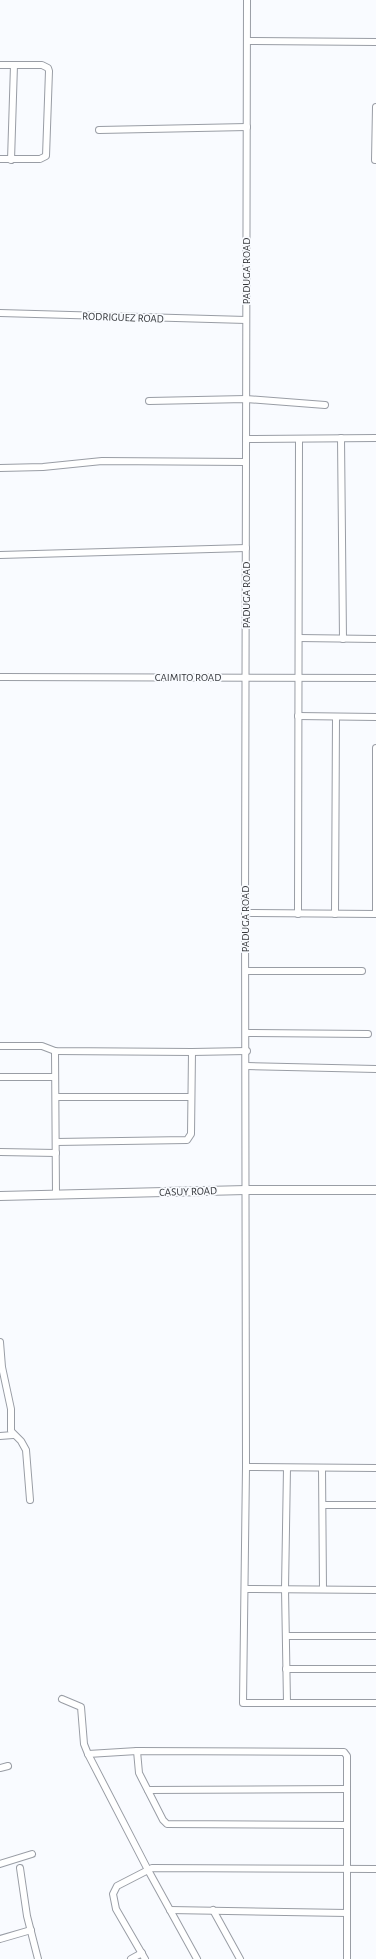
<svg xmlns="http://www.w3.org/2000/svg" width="376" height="1959" font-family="'Alegreya Sans',sans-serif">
<rect width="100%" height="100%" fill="#f9fbff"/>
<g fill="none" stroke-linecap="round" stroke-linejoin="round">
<defs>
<g id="minor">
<polyline points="247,0 245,913 246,1467 243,1703 376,1703"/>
<polyline points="247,41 376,42"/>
<polyline points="0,65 42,65 48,68 49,71 46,156 40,159 0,159"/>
<polyline points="99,130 247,127"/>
<polyline points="11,160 14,65"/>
<polyline points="375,160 376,107"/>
<polyline points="0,313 246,320"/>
<polyline points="149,401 246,399 325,405"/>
<polyline points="341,438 343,639"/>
<polyline points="246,439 376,438"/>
<polyline points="0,468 43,467 102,461 245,462"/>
<polyline points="0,555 246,548"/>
<polyline points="299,638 376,639"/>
<polyline points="0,677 376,678"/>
<polyline points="298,716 376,717"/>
<polyline points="245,913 376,914"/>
<polyline points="298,914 299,439"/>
<polyline points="335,914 336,717"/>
<polyline points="376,914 376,748"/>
<polyline points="246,971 362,971"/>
<polyline points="247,1033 368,1034"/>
<polyline points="0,1046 42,1046 55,1051 192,1052 247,1051"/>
<polyline points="55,1051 56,1195"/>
<polyline points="247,1066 376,1069"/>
<polyline points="0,1077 55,1077"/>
<polyline points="56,1097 191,1097"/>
<polyline points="56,1142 187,1140 191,1134 192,1052"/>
<polyline points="0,1152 56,1153"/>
<polyline points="0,1342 2,1367 11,1409 11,1431 21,1441 26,1450 30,1500"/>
<polyline points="0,1436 13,1435"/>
<polyline points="246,1467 376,1468"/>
<polyline points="322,1468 323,1589"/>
<polyline points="323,1505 376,1505"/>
<polyline points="245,1589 376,1590"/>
<polyline points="286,1636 376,1636"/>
<polyline points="286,1669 376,1669"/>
<polyline points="62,1699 81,1707 84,1744 88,1754 148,1870 197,1959"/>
<polyline points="287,1703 285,1589 287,1468"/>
<polyline points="137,1751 139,1773 163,1820 167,1824 346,1825"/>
<polyline points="88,1754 137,1751 344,1752 347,1756 347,1959"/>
<polyline points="0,1768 8,1766"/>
<polyline points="148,1790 347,1789"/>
<polyline points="0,1864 32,1854"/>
<polyline points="20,1868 27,1916 38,1959"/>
<polyline points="170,1910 347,1913"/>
<polyline points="213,1910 240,1959"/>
<polyline points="0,1939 31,1930"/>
<polyline points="131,1959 142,1953"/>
<polyline points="145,1959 116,1909 113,1894 117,1886 152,1868 376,1869"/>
</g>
<polyline id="tertiary" points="0,1196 246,1190 376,1190"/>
</defs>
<use href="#minor" stroke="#999da5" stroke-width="8"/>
<use href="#tertiary" stroke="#999da5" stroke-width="10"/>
<use href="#minor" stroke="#fff" stroke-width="6"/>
<use href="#tertiary" stroke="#fff" stroke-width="8"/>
</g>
<g text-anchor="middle" stroke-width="3.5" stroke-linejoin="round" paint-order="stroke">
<g font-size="11" fill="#36383c" stroke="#f9fbff">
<text transform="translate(246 271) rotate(-90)" y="4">PADUGA ROAD</text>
<text transform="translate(123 317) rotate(2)" y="4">RODRIGUEZ ROAD</text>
<text transform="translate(246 595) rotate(-90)" y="4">PADUGA ROAD</text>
<text x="188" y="681">CAIMITO ROAD</text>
<text transform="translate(245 919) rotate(-90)" y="4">PADUGA ROAD</text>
<text transform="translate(188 1191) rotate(-2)" y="4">CASUY ROAD</text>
</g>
</g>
</svg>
